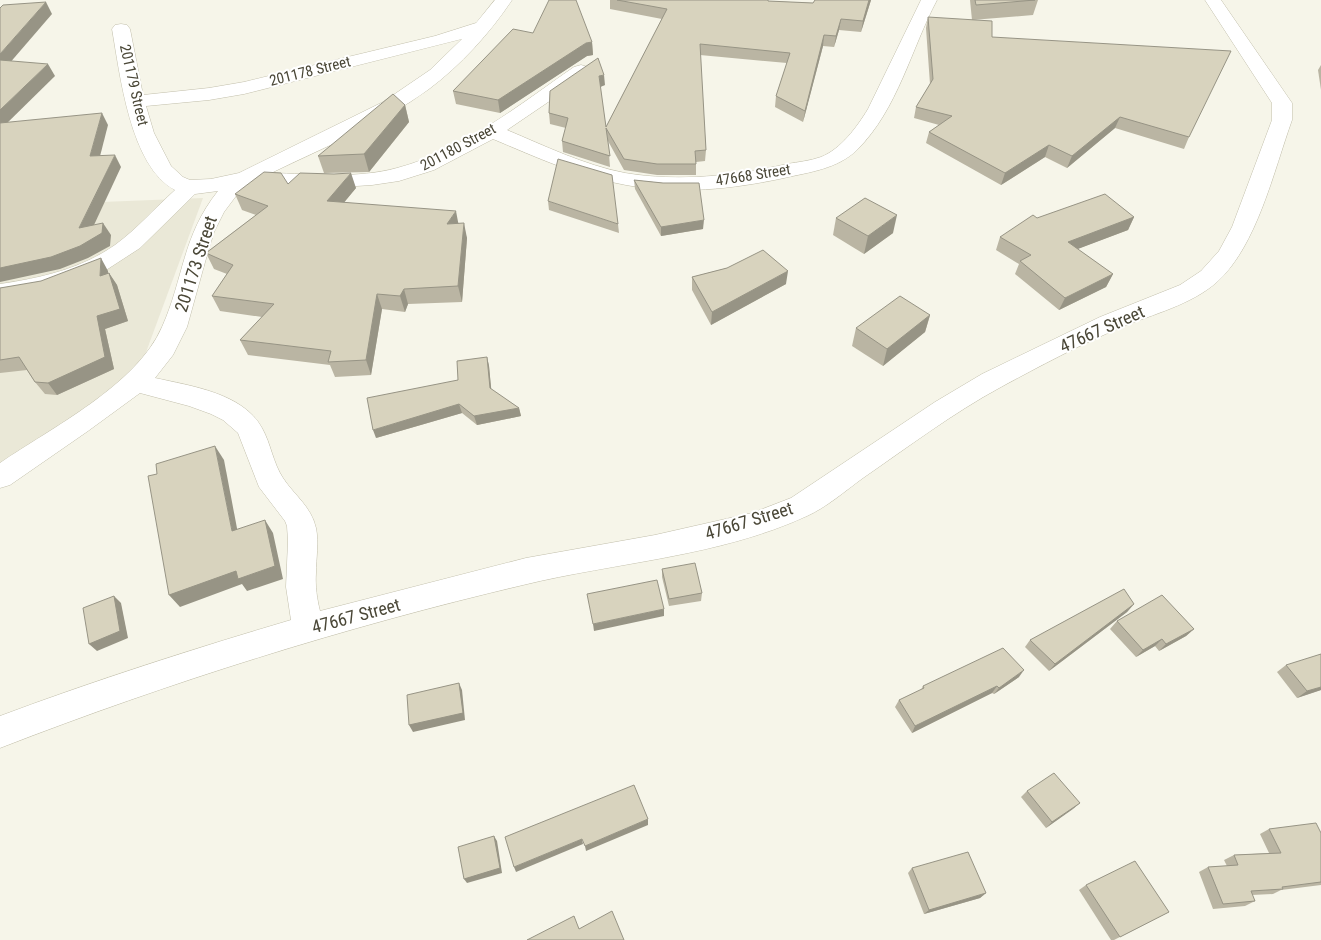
<svg xmlns="http://www.w3.org/2000/svg" width="1321" height="940" font-family="'Roboto Condensed',sans-serif">
<rect width="100%" height="100%" fill="#f6f5e9"/>
<polygon fill="#eae8d7" points="203,198 135,382 0,466 0,206"/>
<g fill="none" stroke-linecap="round" stroke-linejoin="round">
<defs>
<path id="minor" d="M495 0H512C490 33 461 65 429 89 381 124 325 147 271 173 312 174 357 179 397 168 462 151 519 105 574 67L581 65 588 67 590 71 588 75 507 130C545 146 584 165 625 173 678 182 735 176 787 164 798 162 810 161 821 157 841 149 857 127 868 109L921 0H937C911 49 898 109 857 150 837 169 810 172 784 178 733 189 678 195 626 185 579 177 536 157 493 139L434 170 399 181 372 185 341 187 250 185 236 196 224 212 214 232 207 255 187 327 173 355 155 378C191 386 243 393 262 428 271 444 273 463 283 478 294 495 311 506 316 528 319 543 316 558 316 573 315 586 317 599 320 611L526 558 655 535 752 513 791 498 935 402 982 374 1100 317 1180 285 1201 271 1219 251 1232 227 1272 120V103L1205 0H1221L1292 103V120C1274 170 1257 246 1217 282 1191 305 1153 314 1122 327 1081 344 1040 366 1001 387 953 413 908 447 863 478 845 491 827 507 807 516 718 557 617 562 523 585 345 627 170 682 0 748V716C96 680 193 649 291 620L286 587 288 541 287 526 285 521 259 487 238 433 223 420 211 414 189 406 140 393 88 431 10 485 0 488V463C51 428 137 385 162 327 184 278 182 236 218 191L195 194 140 248 103 272 49 291 0 300V284C41 278 81 269 115 245 137 229 155 208 175 190 130 167 120 74 112 29L115 25 121 24 127 25 130 29 143 95 209 88 244 82 435 36 476 23ZM462 39 430 70 383 102 239 173 211 179 190 180 183 177 171 166 154 133 146 106 209 100 244 94Z"/>
</defs>
<use href="#minor" stroke="#c2bfab" stroke-width="1"/>
<use href="#minor" fill="#fff" fill-rule="evenodd"/>
</g>
<g fill="#bab5a3">
<polygon points="610,0 768,0 768,1 813,3 815,0 871,0 861,32 839,30 834,47 823,46 803,122 775,107 776,96 787,63 700,55 706,150 705,161 696,162 696,175 657,175 624,170 608,141 610,167 563,152 562,141 566,128 550,124 549,113 550,91 605,85 600,87 606,127 662,19 610,9"/>
<polygon points="970,0 1038,0 1033,15 972,20"/>
<polygon points="928,17 992,37 1189,137 1184,149 1115,128 1067,168 1045,157 1001,185 926,143 929,132 939,125 914,118 916,107 930,84 926,28"/>
<polygon points="592,42 593,55 587,56 500,113 456,104 453,91"/>
<polygon points="1321,65 1321,90 1318,70"/>
<polygon points="405,105 409,122 369,172 324,173 318,156"/>
<polygon points="334,174 356,188 344,202 459,223 467,238 462,302 408,304 405,312 382,309 371,375 335,377 330,365 248,355 240,340 262,317 220,311 212,296 227,274 214,269 206,253 256,215 242,210 235,194"/>
<polygon points="634,180 663,183 703,229 661,236 635,189"/>
<polygon points="548,201 618,224 619,233 549,210"/>
<polygon points="1134,217 1128,230 1077,249 1113,274 1106,287 1059,310 1015,274 1019,264 996,250 1000,237 1037,218"/>
<polygon points="836,218 893,233 864,254 833,235"/>
<polygon points="727,268 786,284 711,325 692,290 692,277"/>
<polygon points="108,271 108,273 109,273 117,285 128,321 105,329 114,369 57,395 45,394 35,382 27,370 0,373 0,288"/>
<polygon points="930,315 925,332 883,366 852,346 856,328"/>
<polygon points="487,357 489,366 491,389 519,408 521,416 477,425 462,413 376,438 458,380"/>
<polygon points="662,569 702,593 701,601 669,606 662,577"/>
<polygon points="1134,604 1127,612 1049,671 1025,647 1030,640"/>
<polygon points="1117,621 1194,629 1186,636 1159,651 1155,646 1136,657 1110,629"/>
<polygon points="1286,665 1321,690 1297,698 1277,672"/>
<polygon points="1019,677 994,694 992,693 912,733 895,707 899,700 921,690 923,686"/>
<polygon points="1027,791 1080,803 1046,828 1021,797"/>
<polygon points="1269,829 1321,833 1321,885 1281,890 1273,894 1252,895 1255,901 1245,906 1213,909 1199,872 1208,867 1227,866 1224,860 1234,855 1269,853 1260,834"/>
<polygon points="912,868 986,893 980,898 924,914 908,873"/>
<polygon points="1086,885 1169,912 1114,940 1111,940 1079,890"/>
</g>
<g fill="#979485">
<polygon points="869,0 871,0 861,32 863,21"/>
<polygon points="46,2 52,14 2,72 0,69 0,54"/>
<polygon points="841,19 839,30 834,47 836,36"/>
<polygon points="824,35 823,46 803,122 805,111"/>
<polygon points="592,42 593,55 587,56 500,113 498,100 586,43"/>
<polygon points="48,64 55,76 0,130 0,110"/>
<polygon points="604,75 605,85 600,87 599,76"/>
<polygon points="405,105 409,122 369,172 364,154"/>
<polygon points="102,113 108,125 97,168 90,156"/>
<polygon points="1120,117 1115,128 1067,168 1072,156"/>
<polygon points="1049,145 1045,157 1001,185 1005,173"/>
<polygon points="115,155 121,167 87,240 79,228"/>
<polygon points="351,173 356,188 333,216 327,201"/>
<polygon points="456,211 459,227 447,224"/>
<polygon points="897,215 893,233 864,254 868,236"/>
<polygon points="1134,217 1128,230 1062,255 1068,242"/>
<polygon points="704,220 703,229 661,236 661,227"/>
<polygon points="103,223 111,235 110,246 88,258 60,269 0,282 0,268"/>
<polygon points="464,223 467,238 462,302 458,286"/>
<polygon points="101,258 108,271 107,288 100,276"/>
<polygon points="788,271 786,284 711,325 712,312"/>
<polygon points="109,273 117,285 128,321 105,329 114,369 57,395 48,383 97,316"/>
<polygon points="1113,274 1106,287 1059,310 1065,298"/>
<polygon points="404,289 408,304 405,312 400,296"/>
<polygon points="377,294 382,309 371,375 366,360"/>
<polygon points="930,315 925,332 883,366 887,349"/>
<polygon points="487,357 489,366 492,397 490,388"/>
<polygon points="459,404 462,413 376,438 373,430"/>
<polygon points="519,408 521,416 477,425 474,416"/>
<polygon points="215,446 224,460 240,544 232,531"/>
<polygon points="265,520 273,533 283,579 247,591 242,584 180,607 169,595"/>
<polygon points="114,596 121,603 128,638 97,651 89,644"/>
<polygon points="1134,604 1127,612 1049,671 1055,664"/>
<polygon points="664,609 664,616 594,631 593,624"/>
<polygon points="1194,629 1186,636 1159,651 1166,644"/>
<polygon points="1162,639 1155,646 1136,657 1143,650"/>
<polygon points="1024,670 1019,677 994,694 999,688"/>
<polygon points="459,683 462,690 465,720 413,732 409,725"/>
<polygon points="997,686 992,693 912,733 915,726"/>
<polygon points="1321,687 1321,690 1297,698 1307,691"/>
<polygon points="1080,803 1073,809 1046,828 1052,822"/>
<polygon points="648,819 648,825 586,851 585,846"/>
<polygon points="494,836 497,841 502,873 467,883 464,879"/>
<polygon points="582,839 583,844 516,872 514,867"/>
<polygon points="986,893 980,898 924,914 929,910"/>
</g>
<g fill="#d8d3be" stroke="#979485">
<polygon points="549,0 576,0 592,42 586,43 498,100 453,91 513,29 533,33"/>
<polygon points="617,0 768,0 768,1 813,3 815,0 869,0 863,21 841,19 836,36 824,35 805,111 776,96 790,53 700,44 706,150 695,151 696,164 657,164 624,159 606,128 610,156 562,141 568,118 549,113 550,91 598,58 604,75 599,76 606,127 667,9"/>
<polygon points="975,0 1035,0 976,5"/>
<polygon points="46,2 0,54 0,8 3,5"/>
<polygon points="928,17 992,21 992,37 1231,51 1189,137 1120,117 1072,156 1049,145 1005,173 929,132 952,116 916,107 933,79"/>
<polygon points="0,60 48,64 0,110"/>
<polygon points="393,94 405,105 364,154 318,156"/>
<polygon points="102,113 90,156 115,155 79,228 103,223 102,233 80,246 51,257 0,268 0,123"/>
<polygon points="558,159 612,175 618,224 548,201"/>
<polygon points="264,172 281,173 288,184 300,173 334,174 351,173 327,201 456,211 447,224 464,223 458,286 404,289 400,296 377,294 366,360 328,362 331,351 240,340 274,304 212,296 233,265 206,253 268,206 235,194"/>
<polygon points="634,180 663,183 699,183 704,220 661,227"/>
<polygon points="1105,194 1134,217 1068,242 1113,274 1065,298 1020,261 1031,255 1000,237 1033,215 1037,218"/>
<polygon points="865,198 897,215 868,236 836,218"/>
<polygon points="763,250 788,271 712,312 692,277 727,268"/>
<polygon points="101,258 100,276 109,273 120,309 97,316 105,357 48,383 35,382 19,357 0,360 0,288 41,281"/>
<polygon points="900,296 930,315 887,349 856,328"/>
<polygon points="487,357 490,388 519,408 474,416 459,404 373,430 367,398 458,380 457,361"/>
<polygon points="215,446 232,531 265,520 275,566 238,579 236,571 169,595 148,476 157,474 156,464"/>
<polygon points="695,563 702,593 669,599 662,569"/>
<polygon points="657,580 664,609 593,624 587,594"/>
<polygon points="1124,589 1134,604 1055,664 1030,640"/>
<polygon points="1162,595 1194,629 1166,644 1162,639 1143,650 1117,621"/>
<polygon points="114,596 120,631 89,644 83,608"/>
<polygon points="1003,648 1024,670 999,688 997,686 915,726 899,700 924,688 923,686"/>
<polygon points="1321,654 1321,687 1307,691 1286,665"/>
<polygon points="459,683 463,713 409,725 407,695"/>
<polygon points="1054,773 1080,803 1052,822 1027,791"/>
<polygon points="634,785 648,819 585,846 582,839 514,867 505,837"/>
<polygon points="1316,823 1321,833 1321,882 1282,887 1283,889 1251,891 1255,901 1223,904 1208,867 1238,865 1234,855 1281,853 1269,829"/>
<polygon points="494,836 500,868 464,879 458,847"/>
<polygon points="968,852 986,893 929,910 912,868"/>
<polygon points="1135,861 1169,912 1120,937 1086,885"/>
<polygon points="612,911 624,940 527,940 574,916 579,929"/>
</g>
<g text-anchor="middle" stroke-width="4" stroke-linejoin="round" paint-order="stroke">
<g font-size="15" fill="#4a4737" stroke="#fff">
<text transform="translate(310 71) rotate(-14)" y="5">201178 Street</text>
<text transform="translate(134 85) rotate(77)" y="5">201179 Street</text>
<text transform="translate(458 147) rotate(-28)" y="5">201180 Street</text>
<text transform="translate(753 175) rotate(-9)" y="5">47668 Street</text>
</g>
<g font-size="18" fill="#4a4737" stroke="#fff">
<text transform="translate(196 264) rotate(-72)" y="6">201173 Street</text>
<text transform="translate(1102 329) rotate(-24)" y="6">47667 Street</text>
<text transform="translate(749 521) rotate(-17)" y="6">47667 Street</text>
<text transform="translate(356 616) rotate(-15)" y="6">47667 Street</text>
</g>
</g>
</svg>
